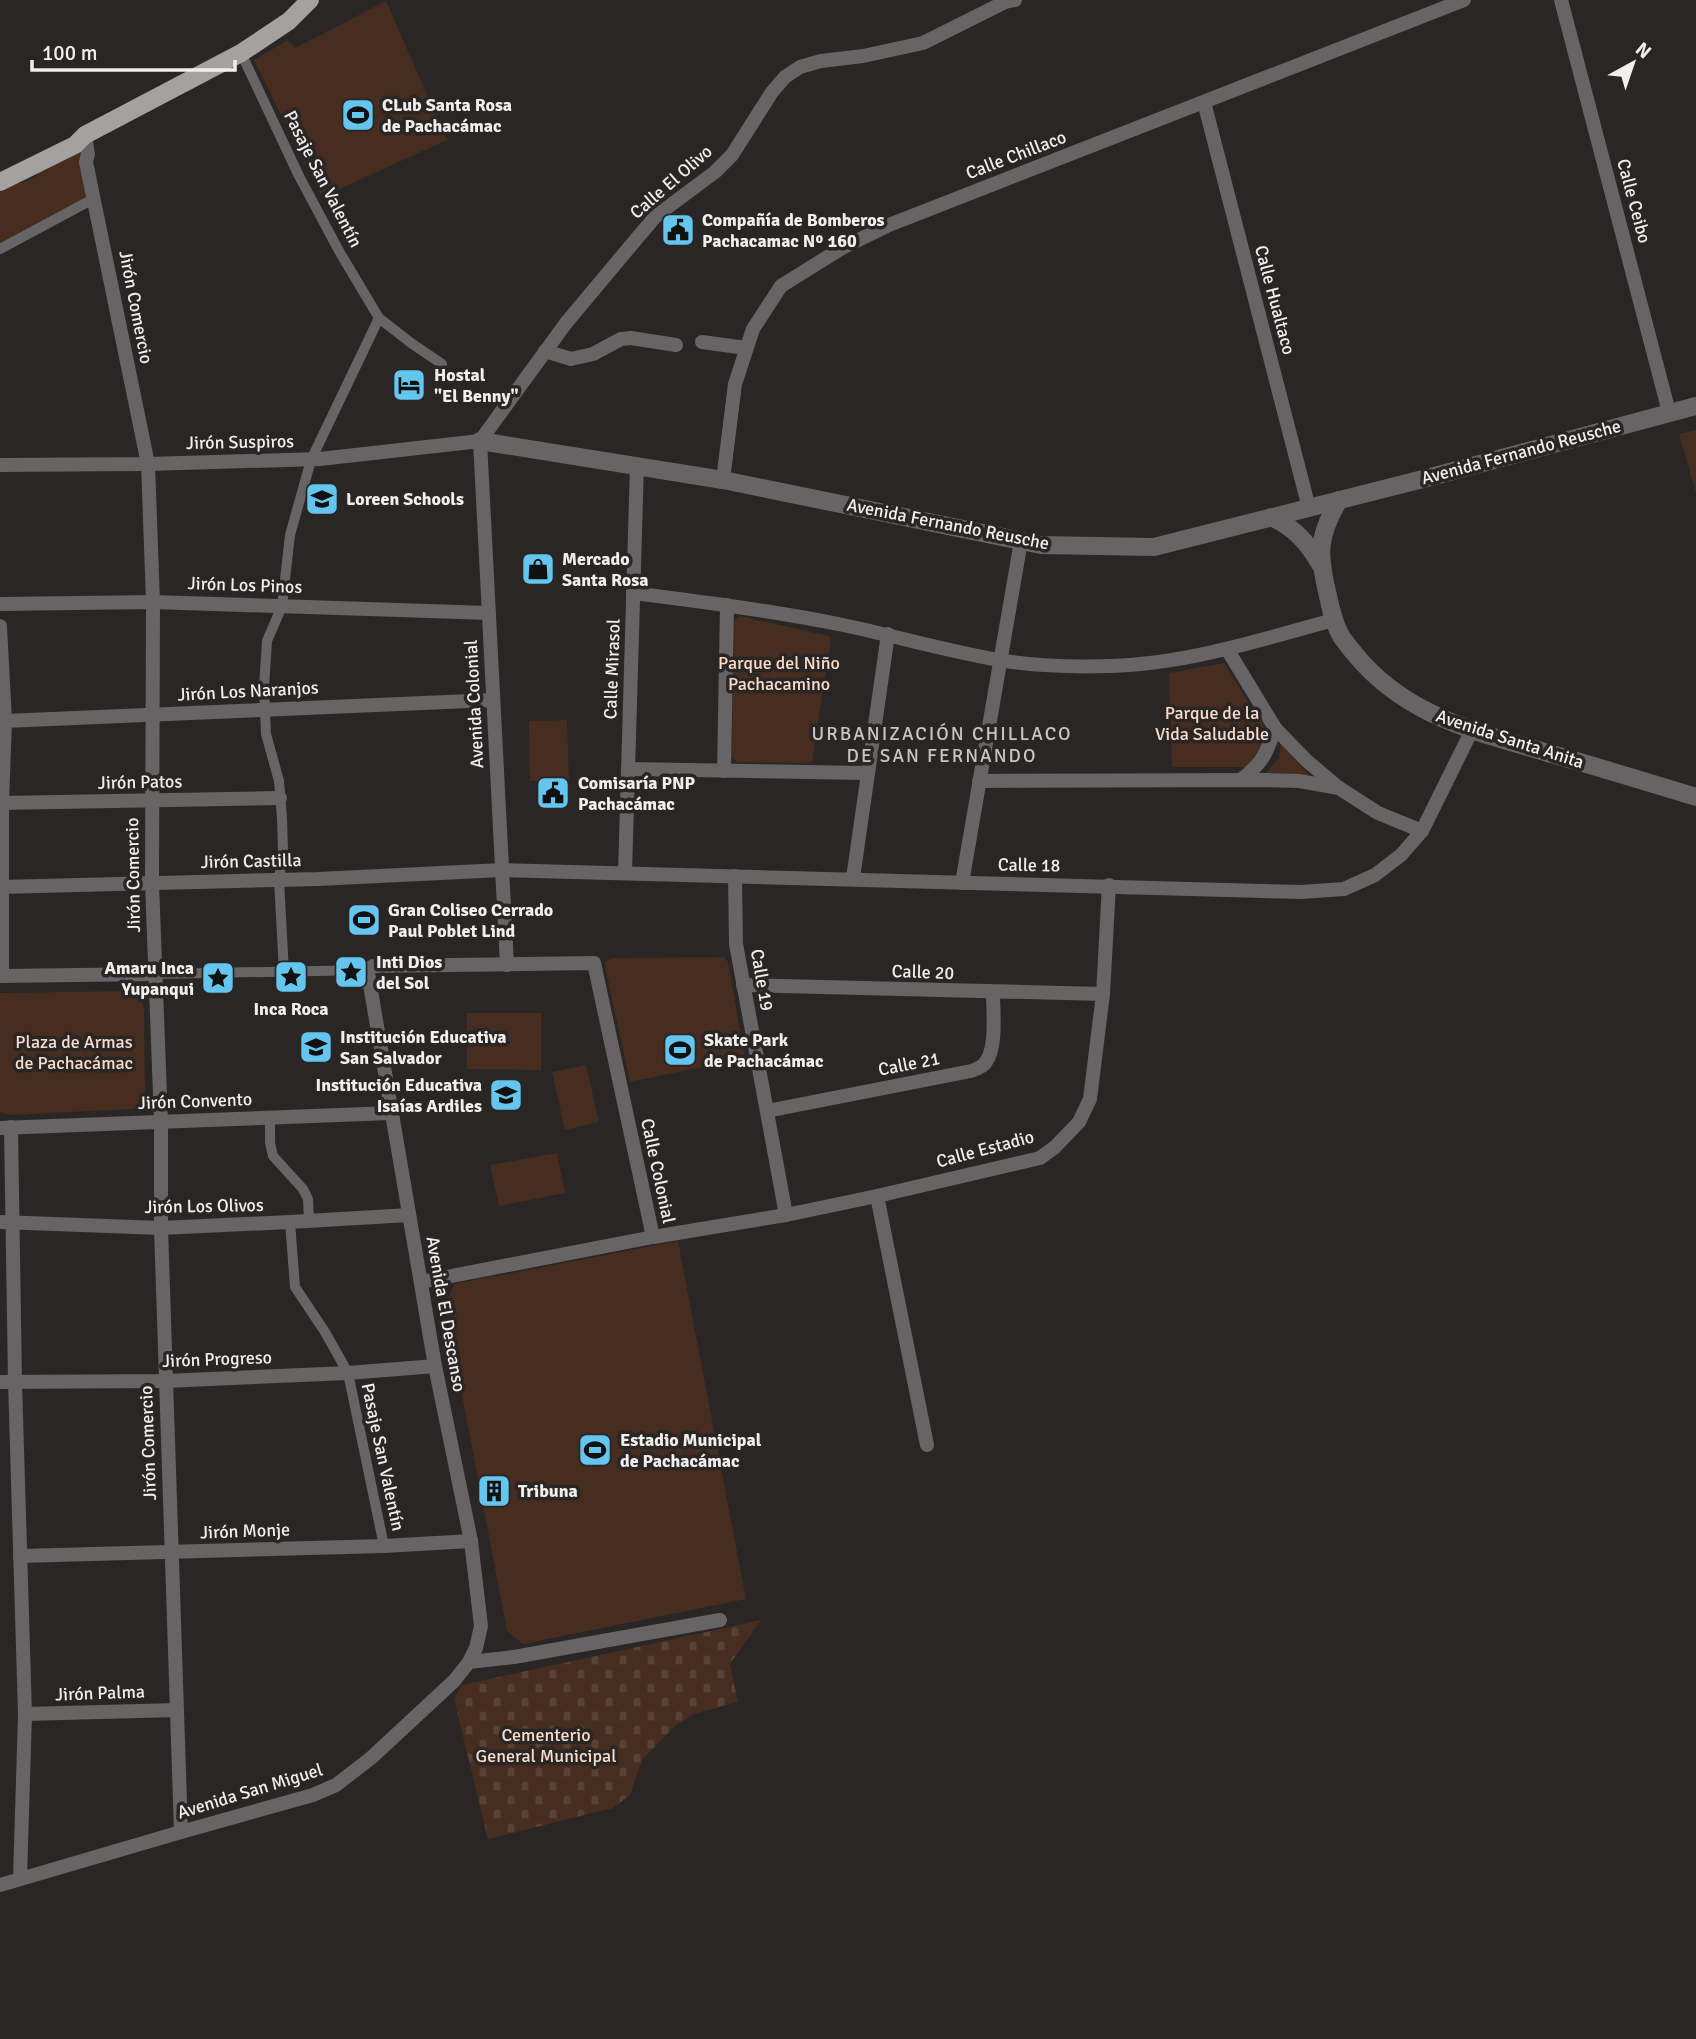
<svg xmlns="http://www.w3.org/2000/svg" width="1696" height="2039" font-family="Signika,sans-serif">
<defs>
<pattern id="cemetery-stones" width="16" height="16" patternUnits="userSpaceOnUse" patternTransform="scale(1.75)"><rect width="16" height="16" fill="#462d20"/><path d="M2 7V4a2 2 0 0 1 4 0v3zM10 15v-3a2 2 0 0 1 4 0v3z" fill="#584236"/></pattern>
</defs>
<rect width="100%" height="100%" fill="#292625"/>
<g fill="#462d20">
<polygon points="386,1 447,140 322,197 254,60 288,40 295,48"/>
<polygon points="77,149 82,151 92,198 0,248 0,189 12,183 22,183 36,176 41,168"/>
<polygon points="1696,430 1696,493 1679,434"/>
<polygon points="740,616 829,636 831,638 812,762 805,763 737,762 732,757 734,621"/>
<polygon points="1224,663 1256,715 1263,723 1266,732 1264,750 1246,767 1172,767 1169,673"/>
<polygon points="567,720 569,780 530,781 529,721"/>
<polygon points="1281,744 1309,775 1266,773 1279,758"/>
<polygon points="724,957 728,962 745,1058 630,1082 605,966 606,961 613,958"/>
<polygon points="130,991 141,998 144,1008 145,1097 140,1106 132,1109 11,1115 0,1112 0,993"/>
<polygon points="467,1013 541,1013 541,1070 467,1069"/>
<polygon points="586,1065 599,1122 565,1130 552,1072"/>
<polygon points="557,1153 565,1193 499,1206 490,1165"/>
<polygon points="678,1241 746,1599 523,1644 507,1631 444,1301 450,1295 454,1284"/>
</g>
<polygon fill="url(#cemetery-stones)" points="761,1620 730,1664 738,1702 694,1714 674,1727 642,1760 630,1795 613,1808 488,1839 454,1699 462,1685"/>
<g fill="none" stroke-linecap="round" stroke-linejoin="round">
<g stroke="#666464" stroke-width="10">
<polyline points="241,53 299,176 339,251 379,318 411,343 442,364"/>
<polyline points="0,249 95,198"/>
<polyline points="284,972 279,880 283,850 282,818 279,781 266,734 264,687 267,641 282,606 290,535 311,460 379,318"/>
<polyline points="155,974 368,970"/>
<polyline points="270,1117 270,1143 273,1156 303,1189 308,1199 309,1220"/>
<polyline points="290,1222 295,1287 325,1332 348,1373 384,1546"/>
</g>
<g stroke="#666464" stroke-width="14">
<polyline points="1561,0 1669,412"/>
<polyline points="1204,102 1309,508"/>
<polyline points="85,135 88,154 86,162 148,464 153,602 152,883 161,1121 161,1228 181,1832"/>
<polyline points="702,342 746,348"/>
<polyline points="545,351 571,359 593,354 621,339 631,338 676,345"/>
<polyline points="480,441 566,323 638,237 656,216 715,172 732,155 772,92 785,77 800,67 821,61 863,56 923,43 1005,2 1015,0"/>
<polyline points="480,441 507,965"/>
<polyline points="0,465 148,464 320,459 480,441"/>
<polyline points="723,480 735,384 753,329 781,286 842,248 889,225 1464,0"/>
<path d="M633 593C703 602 774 611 843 625 895 636 947 651 999 660 1033 666 1076 667 1110 666 1186 664 1261 640 1333 620"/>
<polyline points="0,604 153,602 489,613"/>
<polyline points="0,626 5,721 2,803 2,976"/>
<polyline points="1227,649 1275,728 1307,761 1339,788 1378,813 1422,831"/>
<polyline points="5,721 493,700"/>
<polyline points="628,769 868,773"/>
<polyline points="724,771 727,605"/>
<path d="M1241 780C1263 762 1266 755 1275 728"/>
<polyline points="979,781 1265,780 1299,781 1339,788"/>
<polyline points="0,803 280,798"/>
<polyline points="625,873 637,465"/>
<polyline points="735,876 736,944 786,1215"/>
<polyline points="853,878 888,634"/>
<polyline points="962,883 1021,541"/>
<polyline points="0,887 318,879 502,870 1301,892 1344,889 1375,875 1401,855 1422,831 1472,730"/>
<polyline points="0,976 155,974"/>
<polyline points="743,985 1103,994"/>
<path d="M767 1111 971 1071C975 1070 979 1068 982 1066 998 1054 993 1012 993 993"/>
<polyline points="11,1127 15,1382 25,1714 20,1878"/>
<polyline points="0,1128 391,1113"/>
<polyline points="877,1196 927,1445"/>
<polyline points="0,1222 161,1228 290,1222 409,1215"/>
<polyline points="421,1282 653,1237 786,1215 877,1196 1040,1158 1055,1147 1079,1122 1090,1099 1103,994 1109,885"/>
<polyline points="0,1382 165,1381 348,1373 435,1366"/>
<polyline points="20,1556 384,1546 471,1541"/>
<polyline points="469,1662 514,1657 720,1620"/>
<polyline points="25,1714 177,1710"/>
<polyline points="0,1885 181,1832 313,1795 336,1785 371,1758 454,1681 469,1662 476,1648 481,1626 471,1541 435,1366 368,973 370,968 373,966 594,963 653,1237"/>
</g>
<g stroke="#666464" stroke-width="18">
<polyline points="480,441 723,480 1041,545 1154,547 1427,478 1696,406"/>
<path d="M1339 500C1317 537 1318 555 1328 596 1331 610 1334 624 1341 636 1345 642 1350 648 1354 653 1405 716 1474 731 1548 753 1598 767 1647 782 1696 797"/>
<path d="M1271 517C1294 527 1308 543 1320 564"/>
</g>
<polyline stroke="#a4a1a0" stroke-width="18" points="0,182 75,145 85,135 241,53 289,21 310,0"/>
</g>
<defs>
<symbol id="stadium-square" viewBox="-11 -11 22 22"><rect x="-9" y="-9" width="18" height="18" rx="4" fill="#64c5ee" stroke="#292625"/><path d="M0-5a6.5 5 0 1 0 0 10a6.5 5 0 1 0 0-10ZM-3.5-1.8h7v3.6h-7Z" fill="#111"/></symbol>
<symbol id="civic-square" viewBox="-11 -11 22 22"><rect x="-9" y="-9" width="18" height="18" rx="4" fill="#64c5ee" stroke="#292625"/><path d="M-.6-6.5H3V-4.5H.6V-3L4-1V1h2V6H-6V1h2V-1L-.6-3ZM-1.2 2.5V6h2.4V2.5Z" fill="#111"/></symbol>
<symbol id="hotel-square" viewBox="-11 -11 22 22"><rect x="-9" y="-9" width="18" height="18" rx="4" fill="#64c5ee" stroke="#292625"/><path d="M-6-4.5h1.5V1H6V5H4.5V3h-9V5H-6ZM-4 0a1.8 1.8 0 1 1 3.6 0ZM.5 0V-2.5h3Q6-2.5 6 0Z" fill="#111"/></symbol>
<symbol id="school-square" viewBox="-11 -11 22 22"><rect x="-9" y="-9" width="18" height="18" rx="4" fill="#64c5ee" stroke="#292625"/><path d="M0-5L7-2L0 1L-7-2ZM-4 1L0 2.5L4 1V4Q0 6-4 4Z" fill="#111"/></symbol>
<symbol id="shop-square" viewBox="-11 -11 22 22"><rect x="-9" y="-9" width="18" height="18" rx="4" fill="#64c5ee" stroke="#292625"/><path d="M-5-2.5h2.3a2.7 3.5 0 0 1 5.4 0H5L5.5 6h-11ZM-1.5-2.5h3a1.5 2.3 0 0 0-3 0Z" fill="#111"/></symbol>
<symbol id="sight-square" viewBox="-11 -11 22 22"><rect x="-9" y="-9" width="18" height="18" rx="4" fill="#64c5ee" stroke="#292625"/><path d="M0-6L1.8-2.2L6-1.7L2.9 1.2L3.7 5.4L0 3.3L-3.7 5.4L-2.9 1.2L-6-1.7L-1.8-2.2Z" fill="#111"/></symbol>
<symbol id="building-square" viewBox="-11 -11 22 22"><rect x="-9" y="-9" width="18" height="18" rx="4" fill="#64c5ee" stroke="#292625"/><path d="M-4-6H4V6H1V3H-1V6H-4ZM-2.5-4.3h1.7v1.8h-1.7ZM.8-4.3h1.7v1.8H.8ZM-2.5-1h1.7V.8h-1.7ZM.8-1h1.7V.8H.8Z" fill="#111"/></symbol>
</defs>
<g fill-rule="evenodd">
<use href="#stadium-square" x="339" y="96" width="38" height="38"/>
<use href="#civic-square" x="659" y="211" width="38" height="38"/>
<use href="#hotel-square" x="390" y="366" width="38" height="38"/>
<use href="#school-square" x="303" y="480" width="38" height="38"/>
<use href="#shop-square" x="519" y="550" width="38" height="38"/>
<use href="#civic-square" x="534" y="774" width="38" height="38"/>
<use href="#stadium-square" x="345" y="901" width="38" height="38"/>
<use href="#sight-square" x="332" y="953" width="38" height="38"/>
<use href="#sight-square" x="272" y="958" width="38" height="38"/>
<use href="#sight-square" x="199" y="959" width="38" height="38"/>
<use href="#school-square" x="297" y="1028" width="38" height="38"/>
<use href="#stadium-square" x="661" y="1031" width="38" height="38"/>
<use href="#school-square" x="487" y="1076" width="38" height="38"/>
<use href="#stadium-square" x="576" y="1431" width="38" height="38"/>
<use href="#building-square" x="475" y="1472" width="38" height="38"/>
</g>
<g text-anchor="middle" stroke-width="7" stroke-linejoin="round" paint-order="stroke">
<g font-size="18" font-weight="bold" fill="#f1efee" stroke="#292625" text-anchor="start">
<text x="382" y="111">CLub Santa Rosa<tspan x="382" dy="21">de Pachacámac</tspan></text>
<text x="702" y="226">Compañía de Bomberos<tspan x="702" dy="21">Pachacamac Nº 160</tspan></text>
<text x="434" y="381">Hostal<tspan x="434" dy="21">"El Benny"</tspan></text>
<text x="346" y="505">Loreen Schools</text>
<text x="562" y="565">Mercado<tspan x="562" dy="21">Santa Rosa</tspan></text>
<text x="578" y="789">Comisaría PNP<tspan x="578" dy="21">Pachacámac</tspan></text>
<text x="388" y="916">Gran Coliseo Cerrado<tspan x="388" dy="21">Paul Poblet Lind</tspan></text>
<text x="376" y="968">Inti Dios<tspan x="376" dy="21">del Sol</tspan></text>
<text x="194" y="974" text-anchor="end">Amaru Inca<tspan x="194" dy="21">Yupanqui</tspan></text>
<text x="291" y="1015" text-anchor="middle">Inca Roca</text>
<text x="340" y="1043">Institución Educativa<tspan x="340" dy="21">San Salvador</tspan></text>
<text x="704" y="1046">Skate Park<tspan x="704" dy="21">de Pachacámac</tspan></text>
<text x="482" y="1091" text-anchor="end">Institución Educativa<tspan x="482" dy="21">Isaías Ardiles</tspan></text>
<text x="620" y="1446">Estadio Municipal<tspan x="620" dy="21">de Pachacámac</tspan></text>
<text x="518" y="1497">Tribuna</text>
</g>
<g font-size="18" fill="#f1efee" stroke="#292625">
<text transform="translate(1016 155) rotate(-21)" y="6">Calle Chillaco</text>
<text transform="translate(323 179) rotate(63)" y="6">Pasaje San Valentín</text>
<text transform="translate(671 182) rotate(-41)" y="6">Calle El Olivo</text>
<text transform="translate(1634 201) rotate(75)" y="6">Calle Ceibo</text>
<text transform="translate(1275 300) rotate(75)" y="6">Calle Hualtaco</text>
<text transform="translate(136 307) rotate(79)" y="6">Jirón Comercio</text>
<text transform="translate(240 442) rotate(-1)" y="6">Jirón Suspiros</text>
<text transform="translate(1521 452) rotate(-15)" y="6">Avenida Fernando Reusche</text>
<text transform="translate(948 524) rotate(11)" y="6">Avenida Fernando Reusche</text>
<text transform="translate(245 585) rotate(2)" y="6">Jirón Los Pinos</text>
<text transform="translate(612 669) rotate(-88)" y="6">Calle Mirasol</text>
<text transform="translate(248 691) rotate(-3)" y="6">Jirón Los Naranjos</text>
<text transform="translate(474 704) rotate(-93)" y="6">Avenida Colonial</text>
<text transform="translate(1510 739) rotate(18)" y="6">Avenida Santa Anita</text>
<text transform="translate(140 782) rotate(-1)" y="6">Jirón Patos</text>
<text transform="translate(251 861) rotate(-1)" y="6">Jirón Castilla</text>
<text transform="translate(1029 865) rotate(1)" y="6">Calle 18</text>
<text transform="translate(133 875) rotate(-91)" y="6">Jirón Comercio</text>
<text transform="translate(923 972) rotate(2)" y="6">Calle 20</text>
<text transform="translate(762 980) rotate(80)" y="6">Calle 19</text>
<text transform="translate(909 1064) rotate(-11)" y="6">Calle 21</text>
<text transform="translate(195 1101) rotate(-2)" y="6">Jirón Convento</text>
<text transform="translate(985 1149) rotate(-15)" y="6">Calle Estadio</text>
<text transform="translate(658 1171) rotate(78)" y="6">Calle Colonial</text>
<text transform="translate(204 1206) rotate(-1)" y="6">Jirón Los Olivos</text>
<text transform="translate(446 1314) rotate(80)" y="6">Avenida El Descanso</text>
<text transform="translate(217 1359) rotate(-2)" y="6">Jirón Progreso</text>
<text transform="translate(148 1443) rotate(-92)" y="6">Jirón Comercio</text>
<text transform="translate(383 1457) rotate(78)" y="6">Pasaje San Valentín</text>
<text transform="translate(245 1531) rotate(-2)" y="6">Jirón Monje</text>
<text transform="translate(100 1693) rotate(-2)" y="6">Jirón Palma</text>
<text transform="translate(250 1791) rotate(-17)" y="6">Avenida San Miguel</text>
</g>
<g font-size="18" fill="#fbdccc" stroke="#292625">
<text x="779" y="669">Parque del Niño<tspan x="779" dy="21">Pachacamino</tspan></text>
<text x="1212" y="719">Parque de la<tspan x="1212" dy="21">Vida Saludable</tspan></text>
<text x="74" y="1048">Plaza de Armas<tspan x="74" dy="21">de Pachacámac</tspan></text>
<text x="546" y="1741">Cementerio<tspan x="546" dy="21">General Municipal</tspan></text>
</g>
<g font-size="19" letter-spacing="2" fill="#c9c5c4" stroke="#292625">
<text x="942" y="740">URBANIZACIÓN CHILLACO<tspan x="942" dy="22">DE SAN FERNANDO</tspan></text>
</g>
</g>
<g transform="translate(1633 63) rotate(40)" stroke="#292625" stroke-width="5" paint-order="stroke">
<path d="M0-5L12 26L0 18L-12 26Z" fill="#f1efee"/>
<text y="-10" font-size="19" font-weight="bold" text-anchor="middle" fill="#f1efee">N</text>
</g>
<path d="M32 60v10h203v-10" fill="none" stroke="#f1efee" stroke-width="3.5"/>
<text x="42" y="60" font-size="21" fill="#f1efee" stroke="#292625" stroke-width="5" paint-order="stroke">100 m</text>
</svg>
